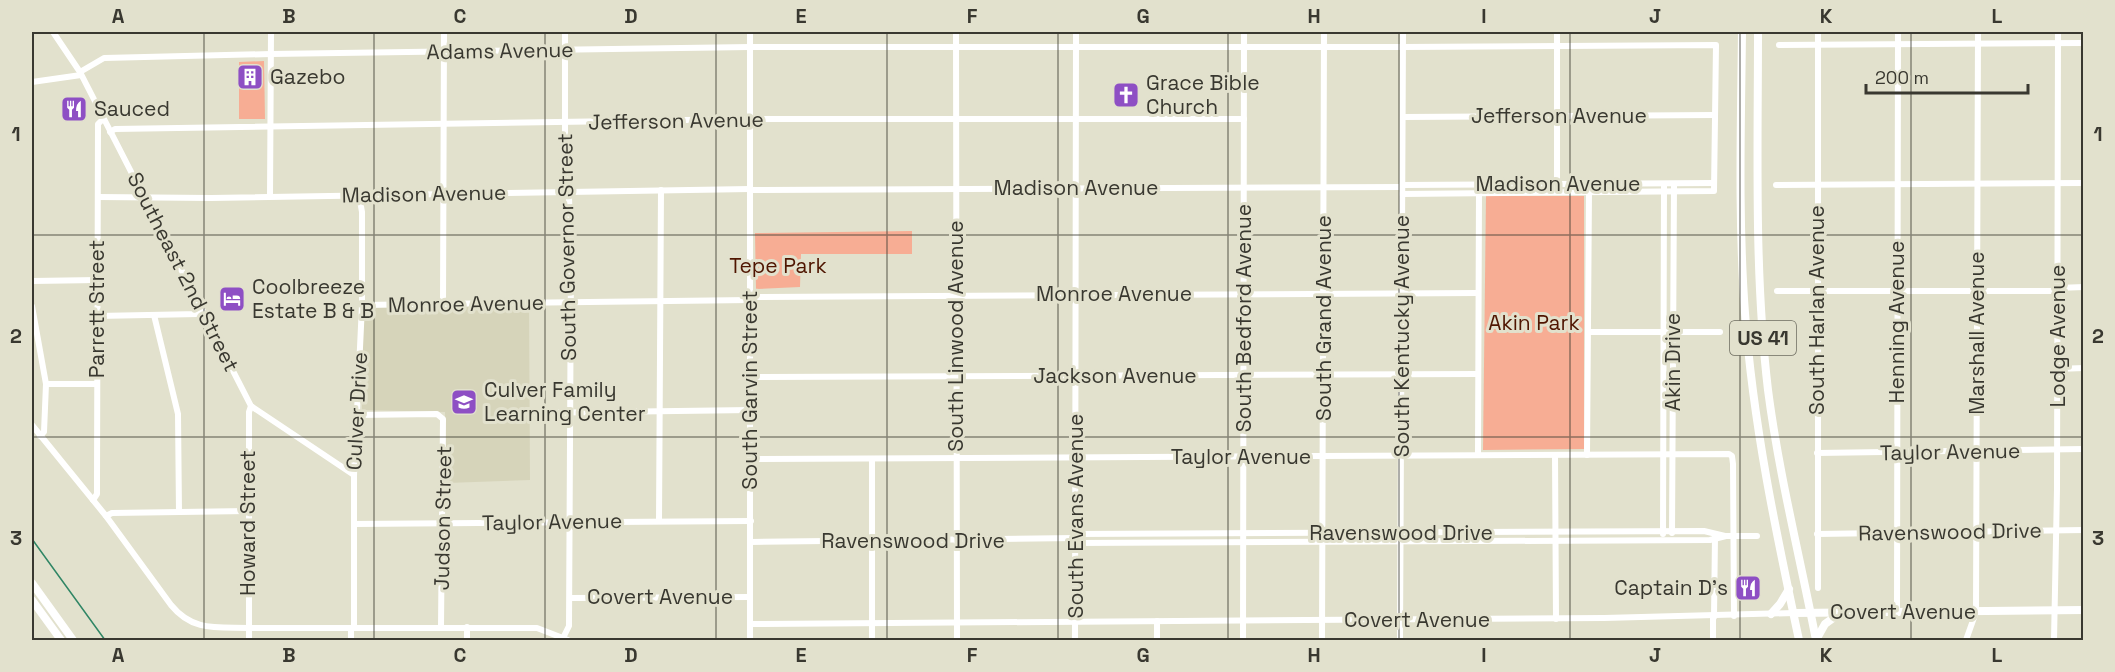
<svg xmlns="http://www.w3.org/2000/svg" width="2115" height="672" font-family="'Space Grotesk',sans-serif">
<rect width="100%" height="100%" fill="#e2e1cd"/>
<polygon fill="#d6d4ba" points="529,303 530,480 447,483 445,412 362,410 362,305"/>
<g fill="#f7ad94">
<polygon points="264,61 265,119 239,119 239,62"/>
<polygon points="1486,196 1584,196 1584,449 1483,450"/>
<polygon points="912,231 912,254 801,254 800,287 756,289 755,233"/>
</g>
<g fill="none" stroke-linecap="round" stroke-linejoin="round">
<polyline stroke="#308665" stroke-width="1.5" points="32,539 105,640"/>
<g stroke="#fff" stroke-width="6">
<polyline points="53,32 80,72 251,406 354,475"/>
<polyline points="956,32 957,640"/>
<polyline points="1818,32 1818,588"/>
<polyline points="1779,45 2084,43"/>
<polyline points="80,72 104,58 271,54 750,47 1403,47 1716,45 1714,191 1402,194"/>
<polyline points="32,82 81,75"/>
<polyline points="1403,117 1715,115"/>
<polyline points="110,132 115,129 750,119 1244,119"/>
<polyline points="1402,185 1714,183"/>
<polyline points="1776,185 2084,183"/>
<polyline points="1557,187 1557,32"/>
<polyline points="750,190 1402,187"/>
<polyline points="270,196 271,32"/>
<polyline points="98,197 211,198 750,189"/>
<polyline points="32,281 98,280"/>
<polyline points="2058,288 2084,287"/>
<polyline points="1777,291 2058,291"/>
<polyline points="751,297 1478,293"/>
<polyline points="443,304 444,32"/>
<polyline points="362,305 750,300"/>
<polyline points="32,306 46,384 44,432 40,436"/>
<polyline points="154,315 178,414 179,512"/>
<polyline points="97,316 199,314 203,311"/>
<polyline points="1588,332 1720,332"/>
<polyline points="2057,369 2084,368"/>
<polyline points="751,377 1478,374"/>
<polyline points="46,384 97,384"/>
<polyline points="529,413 751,410"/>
<polyline points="356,415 437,414 443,419 441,627"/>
<path d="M32 425 106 516 171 605C193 632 217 627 249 628H537L568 640"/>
<polyline points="1817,453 2084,449"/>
<polyline points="1478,455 1479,191"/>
<polyline points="1555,455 1556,619"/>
<polyline points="1587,455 1589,191"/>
<polyline points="751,459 1729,454 1732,456 1733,464 1734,616"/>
<polyline points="93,500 97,494 97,483 98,124 103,119"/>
<polyline points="106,516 112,513 248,511"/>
<polyline points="659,521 661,190"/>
<polyline points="354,524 751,521"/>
<polyline points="1672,533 1674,184"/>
<polyline points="1075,534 1704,531 1725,536"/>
<polyline points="1663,534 1664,184"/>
<polyline points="1817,534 2084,530"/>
<polyline points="751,542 1075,538"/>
<polyline points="1075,543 1710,540 1726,536 1757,536"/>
<polyline points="570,598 750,597"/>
<polyline points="1897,613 1898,32"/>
<polyline points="1713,617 1713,640"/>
<polyline points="1714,617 1715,536"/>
<polyline points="750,624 1604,618 1794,613"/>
<polyline points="467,627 467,640"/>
<polyline points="354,628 354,475 362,305 362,212 359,195"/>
<polyline points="249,640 249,412 251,406"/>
<polyline points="351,640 351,628"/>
<polyline points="562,640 569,626 571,258 569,197 565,183 565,32"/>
<polyline points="750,640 750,32"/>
<polyline points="872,640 872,459"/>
<polyline points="1075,640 1076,32"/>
<polyline points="1157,640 1157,621"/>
<polyline points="1243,640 1244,32"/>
<polyline points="1322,640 1324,32"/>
<polyline points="1400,640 1403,32"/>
<polyline points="1966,640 1976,612 1978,32"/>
<polyline points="2054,640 2057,489 2058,32"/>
</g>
<polyline stroke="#fff" stroke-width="8" points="1794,613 2084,610"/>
<g stroke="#fff" stroke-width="8">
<path d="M1742 32C1741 125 1738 220 1745 313 1753 424 1776 532 1799 640"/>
<path d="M1758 32C1758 151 1754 271 1768 390 1779 475 1800 557 1816 640"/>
<polyline points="32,583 73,640"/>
<polyline points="32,600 61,640"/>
<polyline points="1771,614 1780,604 1789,589"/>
<polyline points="1816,640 1825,624 1840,613"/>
</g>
</g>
<path fill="none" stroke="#393830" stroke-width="1.5" stroke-opacity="0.55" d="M204 32V640M374 32V640M545 32V640M716 32V640M887 32V640M1058 32V640M1228 32V640M1399 32V640M1570 32V640M1740 32V640M1911 32V640M32 235H2084M32 437H2084"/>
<defs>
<symbol id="building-square" viewBox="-11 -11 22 22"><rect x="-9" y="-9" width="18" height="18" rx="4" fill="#8e4fc4" stroke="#e2e1cd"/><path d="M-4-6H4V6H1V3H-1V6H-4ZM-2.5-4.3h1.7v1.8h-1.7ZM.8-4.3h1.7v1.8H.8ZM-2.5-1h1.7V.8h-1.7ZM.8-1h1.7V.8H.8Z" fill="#fff"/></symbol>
<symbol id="church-square" viewBox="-11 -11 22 22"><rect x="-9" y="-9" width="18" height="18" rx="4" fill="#8e4fc4" stroke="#e2e1cd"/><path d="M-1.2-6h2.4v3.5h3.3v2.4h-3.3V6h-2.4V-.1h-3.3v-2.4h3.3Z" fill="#fff"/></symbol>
<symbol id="restaurant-square" viewBox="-11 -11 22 22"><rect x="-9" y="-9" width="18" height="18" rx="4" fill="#8e4fc4" stroke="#e2e1cd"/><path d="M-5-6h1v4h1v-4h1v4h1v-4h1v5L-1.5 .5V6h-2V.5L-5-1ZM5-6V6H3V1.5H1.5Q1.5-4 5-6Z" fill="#fff"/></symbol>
<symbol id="hotel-square" viewBox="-11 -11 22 22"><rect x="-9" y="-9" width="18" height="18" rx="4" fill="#8e4fc4" stroke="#e2e1cd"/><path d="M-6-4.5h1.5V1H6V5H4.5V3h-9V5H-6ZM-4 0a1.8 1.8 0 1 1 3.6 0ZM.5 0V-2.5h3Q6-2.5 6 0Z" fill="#fff"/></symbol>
<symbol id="school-square" viewBox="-11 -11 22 22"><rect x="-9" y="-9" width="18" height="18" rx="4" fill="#8e4fc4" stroke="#e2e1cd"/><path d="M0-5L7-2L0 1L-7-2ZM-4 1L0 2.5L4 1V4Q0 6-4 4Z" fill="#fff"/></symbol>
</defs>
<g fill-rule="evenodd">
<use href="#building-square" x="235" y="62" width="30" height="30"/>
<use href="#church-square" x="1111" y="80" width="30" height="30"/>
<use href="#restaurant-square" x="59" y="94" width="30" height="30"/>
<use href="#hotel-square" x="217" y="284" width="30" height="30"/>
<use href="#school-square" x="449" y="387" width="30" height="30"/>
<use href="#restaurant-square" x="1733" y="573" width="30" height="30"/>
</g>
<g text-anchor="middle" stroke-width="6" stroke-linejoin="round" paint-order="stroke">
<rect fill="#e2e1cd" stroke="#6c6b5f" stroke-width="1.5" x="1730" y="321" width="66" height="34" rx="4.5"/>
<g font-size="20" font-weight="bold" fill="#393830">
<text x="1763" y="345">US 41</text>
</g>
<g font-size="21" fill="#393830" stroke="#e2e1cd">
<text transform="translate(500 51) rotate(-1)" y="7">Adams Avenue</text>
<text x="1559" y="123">Jefferson Avenue</text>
<text transform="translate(676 121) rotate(-1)" y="7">Jefferson Avenue</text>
<text x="1558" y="191">Madison Avenue</text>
<text x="1076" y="195">Madison Avenue</text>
<text transform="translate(424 194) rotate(-1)" y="7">Madison Avenue</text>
<text transform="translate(567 247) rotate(-91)" y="7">South Governor Street</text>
<text transform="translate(183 272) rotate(63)" y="7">Southeast 2nd Street</text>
<text x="1114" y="301">Monroe Avenue</text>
<text transform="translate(466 304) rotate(-1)" y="7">Monroe Avenue</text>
<text transform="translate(97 309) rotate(-90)" y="7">Parrett Street</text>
<text transform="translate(1817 310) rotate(-90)" y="7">South Harlan Avenue</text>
<text transform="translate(1244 318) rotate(-90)" y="7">South Bedford Avenue</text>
<text transform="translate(1324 318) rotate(-90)" y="7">South Grand Avenue</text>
<text transform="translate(1897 322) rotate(-90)" y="7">Henning Avenue</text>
<text transform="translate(1977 333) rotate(-90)" y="7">Marshall Avenue</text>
<text transform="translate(956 336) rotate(-90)" y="7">South Linwood Avenue</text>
<text transform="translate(1402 336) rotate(-90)" y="7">South Kentucky Avenue</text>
<text transform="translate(2058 336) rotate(-90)" y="7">Lodge Avenue</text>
<text transform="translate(1673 362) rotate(-90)" y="7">Akin Drive</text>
<text x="1115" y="383">Jackson Avenue</text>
<text transform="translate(750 390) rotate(-90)" y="7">South Garvin Street</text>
<text transform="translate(357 411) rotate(-87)" y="7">Culver Drive</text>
<text transform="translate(1950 452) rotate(-1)" y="7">Taylor Avenue</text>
<text x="1241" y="464">Taylor Avenue</text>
<text transform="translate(1076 516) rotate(-90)" y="7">South Evans Avenue</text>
<text transform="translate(443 518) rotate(-89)" y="7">Judson Street</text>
<text transform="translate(552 522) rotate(-1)" y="7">Taylor Avenue</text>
<text transform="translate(248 523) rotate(-90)" y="7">Howard Street</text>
<text transform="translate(1950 532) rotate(-1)" y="7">Ravenswood Drive</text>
<text x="1401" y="540">Ravenswood Drive</text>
<text x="913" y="548">Ravenswood Drive</text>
<text x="660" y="604">Covert Avenue</text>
<text x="1903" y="619">Covert Avenue</text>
<text x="1417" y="627">Covert Avenue</text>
</g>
<g font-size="21" fill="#393830" stroke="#e2e1cd" text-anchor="start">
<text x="270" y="84">Gazebo</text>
<text x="1146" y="90">Grace Bible<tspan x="1146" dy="24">Church</tspan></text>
<text x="94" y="116">Sauced</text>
<text x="252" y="294">Coolbreeze<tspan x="252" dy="24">Estate B &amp; B</tspan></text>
<text x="484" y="397">Culver Family<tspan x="484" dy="24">Learning Center</tspan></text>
<text x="1728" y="595" text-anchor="end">Captain D's</text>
</g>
<g font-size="21" fill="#4f1500" stroke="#e2e1cd">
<text x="778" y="273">Tepe Park</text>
<text x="1534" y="330">Akin Park</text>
</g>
</g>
<rect width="2115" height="672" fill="none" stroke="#e2e1cd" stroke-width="66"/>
<path d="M1866 84v9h162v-9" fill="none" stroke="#393830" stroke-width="3"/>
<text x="1875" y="84" font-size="18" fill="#393830" stroke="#e2e1cd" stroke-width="4.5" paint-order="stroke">200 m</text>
<rect x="33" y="33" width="2049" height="606" fill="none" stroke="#393830" stroke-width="2"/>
<g font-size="20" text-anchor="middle" font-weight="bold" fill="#393830">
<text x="118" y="23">A</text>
<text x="289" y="23">B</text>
<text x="460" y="23">C</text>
<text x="631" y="23">D</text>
<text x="801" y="23">E</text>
<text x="972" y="23">F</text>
<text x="1143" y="23">G</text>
<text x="1314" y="23">H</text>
<text x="1484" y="23">I</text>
<text x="1655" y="23">J</text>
<text x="1826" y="23">K</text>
<text x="1997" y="23">L</text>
<text x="16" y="141">1</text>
<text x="2098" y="141">1</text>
<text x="16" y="343">2</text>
<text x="2098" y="343">2</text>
<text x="16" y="545">3</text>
<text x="2098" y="545">3</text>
<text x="118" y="662">A</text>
<text x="289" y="662">B</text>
<text x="460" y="662">C</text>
<text x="631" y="662">D</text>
<text x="801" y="662">E</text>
<text x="972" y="662">F</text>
<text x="1143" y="662">G</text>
<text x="1314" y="662">H</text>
<text x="1484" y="662">I</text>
<text x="1655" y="662">J</text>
<text x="1826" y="662">K</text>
<text x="1997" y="662">L</text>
</g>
</svg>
